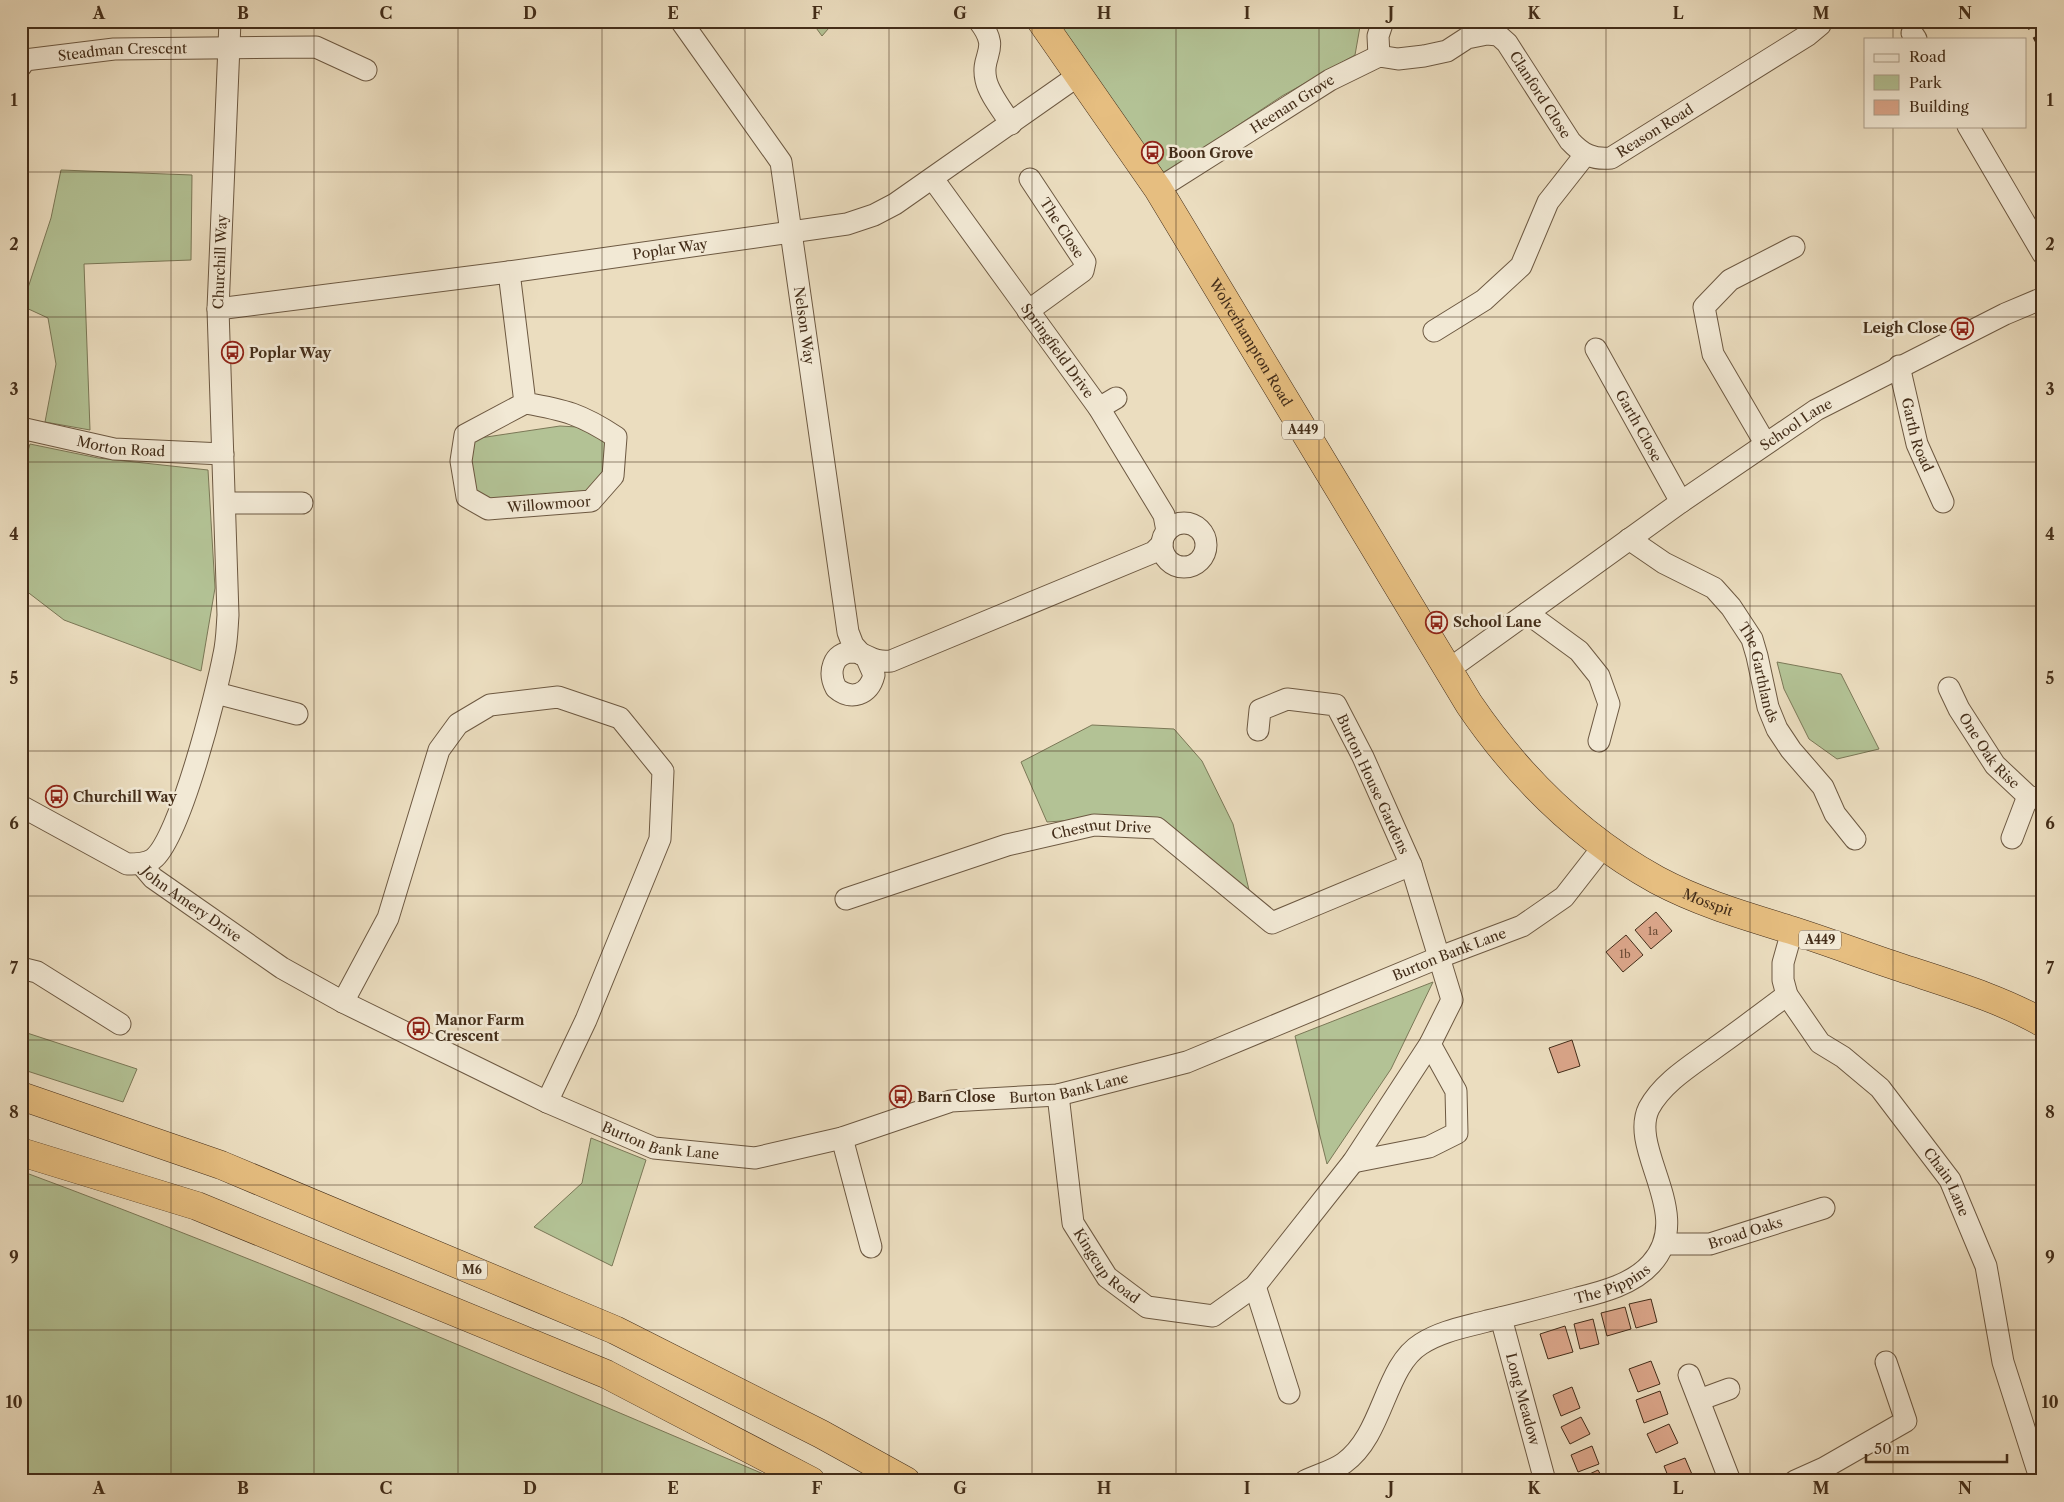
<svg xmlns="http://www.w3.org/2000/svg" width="2064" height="1502" font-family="'Libre Caslon Text',serif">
<rect width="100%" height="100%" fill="#ebddbf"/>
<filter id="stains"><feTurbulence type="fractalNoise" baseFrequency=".004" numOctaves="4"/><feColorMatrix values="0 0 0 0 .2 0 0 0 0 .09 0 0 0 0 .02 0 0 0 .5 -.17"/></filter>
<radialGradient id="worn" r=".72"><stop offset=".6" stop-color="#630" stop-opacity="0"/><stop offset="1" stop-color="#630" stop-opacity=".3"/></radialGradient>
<g fill="#b3c295" stroke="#7b7857">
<polygon points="811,21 835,21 822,36"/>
<polygon points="1069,21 1361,21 1355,55 1282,96 1163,175 1057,29"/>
<polygon points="61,170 192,175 191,260 84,264 90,430 45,422 56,364 48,318 22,306 51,218"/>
<polygon points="560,426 594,428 609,438 605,469 590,493 488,509 471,491 468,464 473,439"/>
<polygon points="30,444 98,458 208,470 215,588 201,671 64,620 21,587 21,474"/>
<polygon points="1777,662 1841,674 1879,749 1837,759 1809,739 1784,689"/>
<polygon points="1092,725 1174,729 1202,761 1233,824 1251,898 1157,828 1132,816 1047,822 1021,762"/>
<polygon points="1433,982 1391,1069 1327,1164 1295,1036"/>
<polygon points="21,1031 137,1069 123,1102 21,1069"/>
<polygon points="591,1138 646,1160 612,1266 534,1227 582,1183"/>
<path d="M21 1171C277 1266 528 1374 780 1481H21Z"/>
</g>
<g fill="#daa589" stroke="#432d19">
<polygon points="1656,912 1672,931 1651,949 1635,930"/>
<polygon points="1626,935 1643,955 1623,972 1606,952"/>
<polygon points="1572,1040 1580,1066 1558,1073 1549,1048"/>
<polygon points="1651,1299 1657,1322 1636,1328 1629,1304"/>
<polygon points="1625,1307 1631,1329 1607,1336 1601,1313"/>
<polygon points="1593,1319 1599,1344 1580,1349 1574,1324"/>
<polygon points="1565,1326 1573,1352 1548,1359 1540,1334"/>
<polygon points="1651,1361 1660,1384 1638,1392 1629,1369"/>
<polygon points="1572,1387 1580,1408 1561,1416 1553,1395"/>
<polygon points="1660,1391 1668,1414 1644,1423 1636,1400"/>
<polygon points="1581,1417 1590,1434 1570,1444 1561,1427"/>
<polygon points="1669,1424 1678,1443 1656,1453 1647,1434"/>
<polygon points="1592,1446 1599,1464 1578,1472 1571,1455"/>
<polygon points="1685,1458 1694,1479 1670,1481 1664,1466"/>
<polygon points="1598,1470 1604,1481 1577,1481 1577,1480"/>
</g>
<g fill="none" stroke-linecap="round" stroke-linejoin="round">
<defs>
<g id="minor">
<path id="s1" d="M681 21 781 162 848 632 853 645 861 654"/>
<path d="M979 21C1002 51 980 53 986 80 989 94 1003 111 1011 124"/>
<polyline points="1912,33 1916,39"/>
<polyline points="1379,56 1378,36 1383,21"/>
<path id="s2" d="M21 66 25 60 114 49 316 47 366 70"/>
<polyline points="1968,126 2043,254"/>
<path id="s3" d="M933 179 1099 408 1164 515 1167 531"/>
<path id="s4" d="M1158 189 1330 80 1379 56 1398 59 1424 56 1447 51 1467 38 1487 34 1498 35 1507 43 1570 141C1582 154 1593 160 1611 158L1808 35 1820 25V21"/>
<path id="s5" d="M509 272 525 403 465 435 461 461 467 497 488 509 591 501 613 476 616 437C581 414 565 410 525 403"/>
<path id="s6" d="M218 309 509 272 847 224 874 215 895 204 1079 75"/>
<polyline points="1028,311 1083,271 1085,262 1030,179"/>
<polyline points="1434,331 1484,300 1521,266 1548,202 1585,155"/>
<path id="s7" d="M1596 349 1681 502"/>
<path id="s8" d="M1899 366 1917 444 1943 502"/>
<polyline points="1099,408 1116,398"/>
<path id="s9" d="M21 428 114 449 223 454"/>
<polyline points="1765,443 1713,354 1704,307 1730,280 1794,247"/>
<polyline points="226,503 302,503"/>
<circle cx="1184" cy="545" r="22"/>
<path id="s10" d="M1629 539 1664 563 1714 588 1731 607 1752 639 1757 656 1768 707 1777 729 1791 750 1823 787 1835 814 1855 839"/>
<polyline points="1527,613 1579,651 1599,676 1609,704 1599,741"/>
<path d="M867 659 874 675C869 695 851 701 836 688 828 673 832 652 853 652 868 653 870 663 891 661L1154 552 1162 544"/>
<path id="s11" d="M1448 670 1681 502 1816 410 2005 314 2043 298"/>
<path id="s12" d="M1949 688 1959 709 1995 765 2028 796 2043 800"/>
<polyline points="216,693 297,714"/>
<path id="s13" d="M21 806 127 864C136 864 146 864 153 859 180 839 217 691 224 654 227 641 227 628 228 615L218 309 230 21"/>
<polyline points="2012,838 2028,796"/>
<path id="s14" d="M141 864 153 878 282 968 343 1002 547 1102 654 1148 755 1158 842 1138 951 1101 1058 1095 1187 1062 1440 957 1522 926 1564 897 1603 847"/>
<path id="s15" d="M846 899 1007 845 1094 825 1157 828 1272 923 1411 865"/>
<path id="s16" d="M1792 931 1783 963V980L1787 995 1820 1043 1843 1057 1880 1088 1950 1180 1986 1266 2003 1362 2041 1481"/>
<polyline points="21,968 37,972 120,1024"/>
<polyline points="343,1002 388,918 439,750 458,724 490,705 558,697 620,718 663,771 660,839 586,1020 547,1102"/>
<path id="s17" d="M1058 1095 1073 1223 1107 1277 1147 1307 1213 1316 1255 1286 1353 1162 1430 1044 1452 1000 1411 865 1363 757 1336 705 1287 699 1260 710 1258 730"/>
<polyline points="842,1138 871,1247"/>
<polyline points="1353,1162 1429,1147 1457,1133 1456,1091 1430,1044"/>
<path id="s18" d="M1665 1244H1710L1824 1208"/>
<polyline points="1255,1286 1289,1393"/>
<path id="s19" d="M1501 1318 1545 1481"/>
<polyline points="1689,1375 1730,1481"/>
<polyline points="1699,1400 1729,1389"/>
<path id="s20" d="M1305 1481C1317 1475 1333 1471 1344 1463 1384 1434 1384 1367 1421 1344 1441 1331 1465 1327 1487 1321 1518 1314 1548 1306 1578 1298 1603 1292 1633 1284 1651 1264 1696 1215 1628 1150 1649 1108 1663 1082 1692 1065 1715 1048 1739 1031 1763 1013 1787 995"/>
<polyline points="1795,1481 1824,1468 1906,1421 1886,1362"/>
</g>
<g id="trunk">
<path id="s21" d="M1041 21 1158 189 1469 704C1518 776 1581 838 1657 880 1700 903 1746 916 1791 930 1829 942 1865 956 1902 968 1950 984 1999 998 2043 1023"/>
</g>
<g id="motorway">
<polyline points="21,1096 221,1165 615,1330 821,1434 906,1481"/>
<polyline points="21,1152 197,1206 606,1374 811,1481"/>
</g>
</defs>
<use href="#minor" stroke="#6d5942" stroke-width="23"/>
<use href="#trunk" stroke="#432d19" stroke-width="29"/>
<use href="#motorway" stroke="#432d19" stroke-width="29"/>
<use href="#minor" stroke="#f2e9d5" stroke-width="21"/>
<use href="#trunk" stroke="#e6be80" stroke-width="28"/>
<use href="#motorway" stroke="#e6be80" stroke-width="28"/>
<g stroke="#432d19" stroke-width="4" stroke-dasharray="9 9" stroke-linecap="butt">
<polyline points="2026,21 2043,53"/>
<polyline points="2039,21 2043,28"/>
</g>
</g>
<path fill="none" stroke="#432d19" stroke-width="1" stroke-opacity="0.55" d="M171 21V1481M314 21V1481M458 21V1481M602 21V1481M745 21V1481M889 21V1481M1032 21V1481M1176 21V1481M1319 21V1481M1462 21V1481M1606 21V1481M1750 21V1481M1893 21V39M1893 126V1481M21 172H2043M21 317H2043M21 462H2043M21 606H2043M21 751H2043M21 896H2043M21 1040H2043M21 1185H2043M21 1330H2043"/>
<defs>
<symbol id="bus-ring" viewBox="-11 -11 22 22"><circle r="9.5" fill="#f2e9d5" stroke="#8f2418" stroke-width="1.5"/><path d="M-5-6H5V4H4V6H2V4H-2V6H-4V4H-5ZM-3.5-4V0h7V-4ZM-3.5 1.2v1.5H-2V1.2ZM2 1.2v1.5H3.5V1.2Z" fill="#8f2418"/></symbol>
</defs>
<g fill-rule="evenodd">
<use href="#bus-ring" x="1140" y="140" width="25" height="25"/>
<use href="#bus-ring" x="1950" y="316" width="25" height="25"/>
<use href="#bus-ring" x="220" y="340" width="25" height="25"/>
<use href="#bus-ring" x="1424" y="610" width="25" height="25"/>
<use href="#bus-ring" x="44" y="784" width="25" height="25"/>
<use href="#bus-ring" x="406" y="1016" width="25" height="25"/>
<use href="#bus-ring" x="888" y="1084" width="25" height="25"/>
</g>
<g text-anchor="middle" stroke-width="5" stroke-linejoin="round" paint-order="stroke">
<g font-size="11" fill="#694b35">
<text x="1653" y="935">1a</text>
<text x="1625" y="958">1b</text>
</g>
<g fill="#f2e9d5" stroke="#786551" stroke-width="1">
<rect x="1282" y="420.5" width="42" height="19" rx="4"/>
<rect x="1799" y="930.5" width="42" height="19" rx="4"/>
<rect x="457" y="1260.5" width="30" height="19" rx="4"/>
</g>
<g font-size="12" font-weight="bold" fill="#432d19">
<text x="1303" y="434">A449</text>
<text x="1820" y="944">A449</text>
<text x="472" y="1274">M6</text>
</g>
<g font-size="14" fill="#432d19" stroke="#f2e9d5">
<text dy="5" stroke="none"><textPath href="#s2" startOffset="105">Steadman Crescent</textPath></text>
<text dy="5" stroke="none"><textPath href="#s4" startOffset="456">Clanford Close</textPath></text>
<text dy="5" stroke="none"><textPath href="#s4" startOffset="159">Heenan Grove</textPath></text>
<text dy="5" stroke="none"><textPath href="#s4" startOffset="609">Reason Road</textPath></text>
<text transform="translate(1062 228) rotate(57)" y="5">The Close</text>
<text dy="5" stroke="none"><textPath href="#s6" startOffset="456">Poplar Way</textPath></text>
<text dy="5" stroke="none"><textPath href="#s13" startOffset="759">Churchill Way</textPath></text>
<text dy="5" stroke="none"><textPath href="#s1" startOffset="338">Nelson Way</textPath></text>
<text dy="5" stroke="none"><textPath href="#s21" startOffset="384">Wolverhampton Road</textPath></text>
<text dy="5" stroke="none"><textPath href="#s3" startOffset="212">Springfield Drive</textPath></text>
<text dy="5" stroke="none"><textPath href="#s11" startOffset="426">School Lane</textPath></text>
<text dy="5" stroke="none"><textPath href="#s7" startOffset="88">Garth Close</textPath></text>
<text dy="5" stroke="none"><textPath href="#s8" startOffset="71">Garth Road</textPath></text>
<text dy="5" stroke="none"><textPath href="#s9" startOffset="102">Morton Road</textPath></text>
<text dy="5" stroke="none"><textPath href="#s5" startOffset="348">Willowmoor</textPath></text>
<text dy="5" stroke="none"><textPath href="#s10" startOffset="196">The Garthlands</textPath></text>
<text dy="5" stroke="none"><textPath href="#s12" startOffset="75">One Oak Rise</textPath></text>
<text transform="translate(1373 784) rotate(65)" y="5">Burton House Gardens</text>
<text dy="5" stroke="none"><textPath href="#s15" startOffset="266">Chestnut Drive</textPath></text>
<text dy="5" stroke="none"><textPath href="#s21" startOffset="1122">Mosspit</textPath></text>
<text dy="5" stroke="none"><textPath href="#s14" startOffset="65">John Amery Drive</textPath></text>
<text dy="5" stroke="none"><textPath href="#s14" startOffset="1419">Burton Bank Lane</textPath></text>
<text dy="5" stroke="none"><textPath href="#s14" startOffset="1014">Burton Bank Lane</textPath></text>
<text dy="5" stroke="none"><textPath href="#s14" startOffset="594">Burton Bank Lane</textPath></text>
<text dy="5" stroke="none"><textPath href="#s16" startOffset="315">Chain Lane</textPath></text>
<text dy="5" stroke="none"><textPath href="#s18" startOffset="82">Broad Oaks</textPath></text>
<text dy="5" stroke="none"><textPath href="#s17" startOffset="184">Kingcup Road</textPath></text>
<text dy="5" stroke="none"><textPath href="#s20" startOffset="388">The Pippins</textPath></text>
<text dy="5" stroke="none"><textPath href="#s19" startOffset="84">Long Meadow</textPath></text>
</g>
<g font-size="14" font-weight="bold" fill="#432d19" stroke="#f2e9d5" text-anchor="start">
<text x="1168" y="158">Boon Grove</text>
<text x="1947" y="333" text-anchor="end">Leigh Close</text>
<text x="249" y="358">Poplar Way</text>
<text x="1453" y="627">School Lane</text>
<text x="73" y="802">Churchill Way</text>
<text x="435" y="1025">Manor Farm<tspan x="435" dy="16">Crescent</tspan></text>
<text x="917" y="1102">Barn Close</text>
</g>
</g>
<rect width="2064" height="1502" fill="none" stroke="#ebddbf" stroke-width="55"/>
<rect x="1864" y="38" width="162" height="90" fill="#f2e9d5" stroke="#ac9e8a"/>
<rect x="1874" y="54" width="25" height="8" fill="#f2e9d5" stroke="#ac9e8a"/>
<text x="1909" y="62" font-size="15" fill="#432d19">Road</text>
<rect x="1874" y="75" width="25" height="15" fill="#b3c295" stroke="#ac9e8a"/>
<text x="1909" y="88" font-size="15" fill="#432d19">Park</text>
<rect x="1874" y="100" width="25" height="15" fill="#daa589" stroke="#ac9e8a"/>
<text x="1909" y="112" font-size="15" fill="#432d19">Building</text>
<path d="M1866 1454v8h141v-8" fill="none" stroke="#432d19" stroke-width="2.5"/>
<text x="1874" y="1454" font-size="15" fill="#432d19" stroke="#f2e9d5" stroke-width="4" paint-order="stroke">50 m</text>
<rect x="28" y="28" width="2008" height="1446" fill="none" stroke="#432d19" stroke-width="2"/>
<g font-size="16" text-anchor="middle" font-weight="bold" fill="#432d19">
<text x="99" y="19">A</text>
<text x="243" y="19">B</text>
<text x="386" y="19">C</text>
<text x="530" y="19">D</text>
<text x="673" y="19">E</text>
<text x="817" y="19">F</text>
<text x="960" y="19">G</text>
<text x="1104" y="19">H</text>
<text x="1247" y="19">I</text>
<text x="1391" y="19">J</text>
<text x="1534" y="19">K</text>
<text x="1678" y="19">L</text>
<text x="1821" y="19">M</text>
<text x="1965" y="19">N</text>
<text x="14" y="106">1</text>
<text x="2050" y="106">1</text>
<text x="14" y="250">2</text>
<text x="2050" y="250">2</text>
<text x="14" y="395">3</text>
<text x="2050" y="395">3</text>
<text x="14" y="540">4</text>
<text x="2050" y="540">4</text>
<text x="14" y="684">5</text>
<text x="2050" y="684">5</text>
<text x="14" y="829">6</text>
<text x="2050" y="829">6</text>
<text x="14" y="974">7</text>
<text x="2050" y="974">7</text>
<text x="14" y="1118">8</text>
<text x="2050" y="1118">8</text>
<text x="14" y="1263">9</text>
<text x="2050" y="1263">9</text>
<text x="14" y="1408">10</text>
<text x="2050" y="1408">10</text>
<text x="99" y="1494">A</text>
<text x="243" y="1494">B</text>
<text x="386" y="1494">C</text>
<text x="530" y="1494">D</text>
<text x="673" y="1494">E</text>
<text x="817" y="1494">F</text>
<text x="960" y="1494">G</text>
<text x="1104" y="1494">H</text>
<text x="1247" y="1494">I</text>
<text x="1391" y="1494">J</text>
<text x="1534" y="1494">K</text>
<text x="1678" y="1494">L</text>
<text x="1821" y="1494">M</text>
<text x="1965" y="1494">N</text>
</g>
<rect width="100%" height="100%" filter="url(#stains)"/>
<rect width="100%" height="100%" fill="url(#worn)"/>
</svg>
